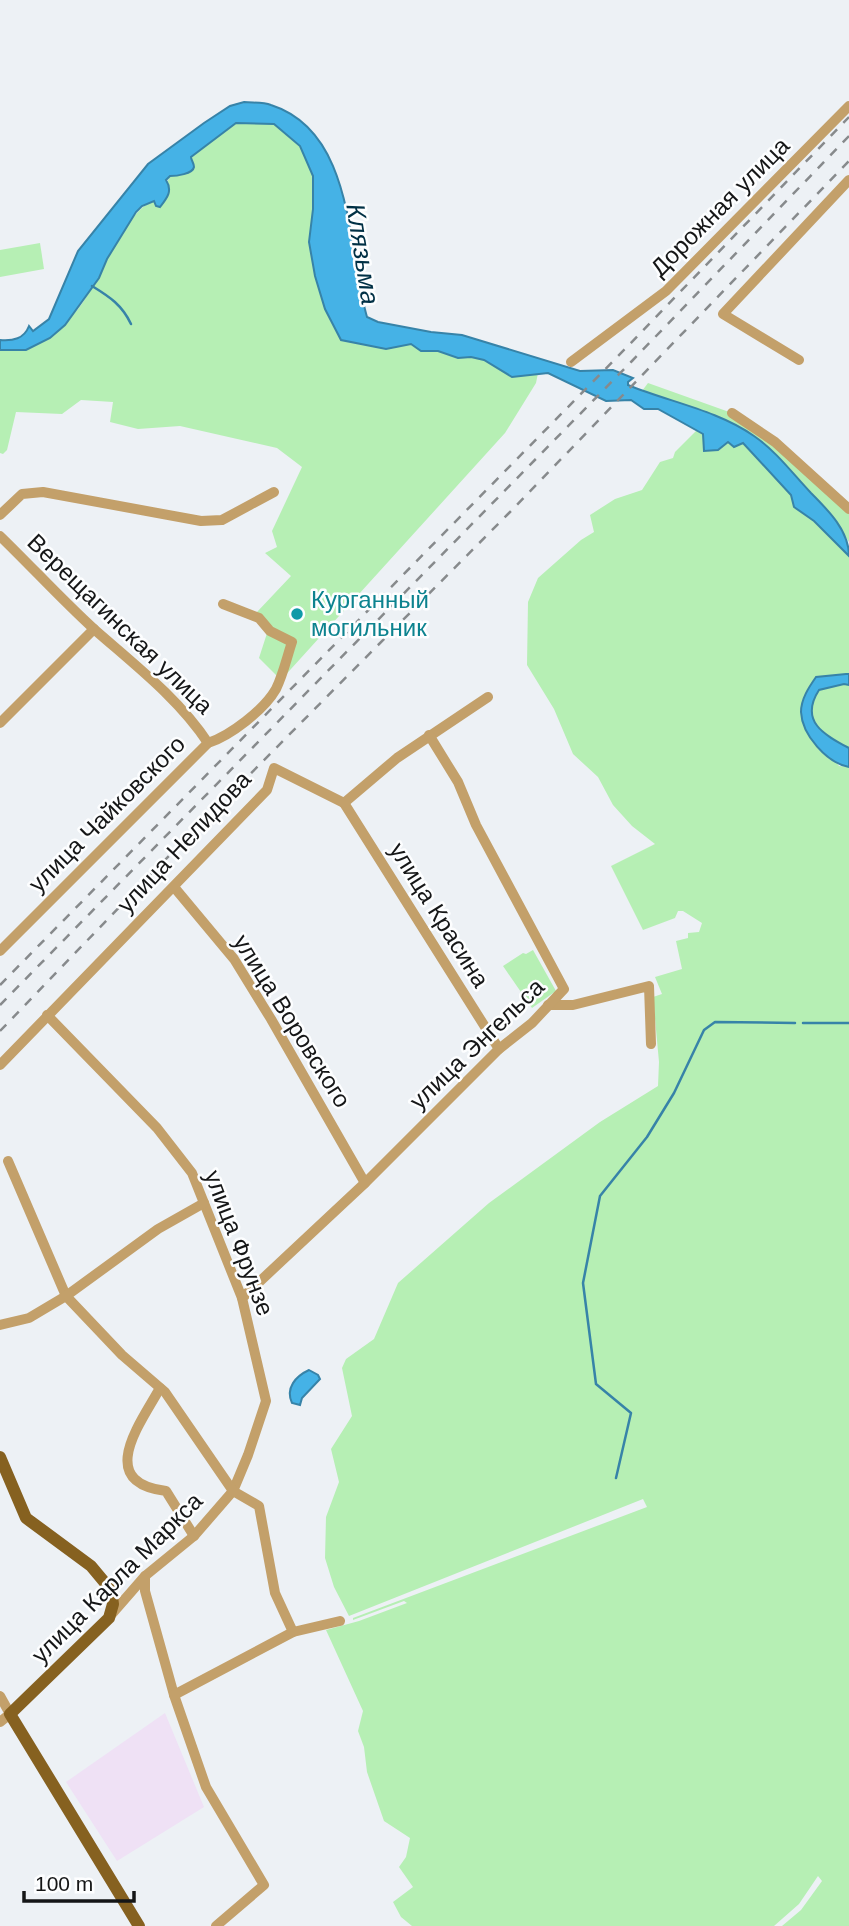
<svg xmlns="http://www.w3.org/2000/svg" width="849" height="1926" font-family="Helvetica,sans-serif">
<rect width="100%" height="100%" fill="#edf1f5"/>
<polygon fill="#efe1f5" points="165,1713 204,1807 117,1861 66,1782"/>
<g fill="#b6efb4">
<path d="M236 123 274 124 300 146 313 175V209L309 243 315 276 325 309 341 340 386 349 411 344 421 351H438L458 358 471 357 484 360 512 377 538 373 536 383 505 433 281 680 259 658 269 627 257 612 291 576 265 553 277 547 272 531 302 467 277 448 180 426 138 429 110 422 113 402 81 400 62 414 16 412 7 450 3 454 0 453V350C8 350 20 352 27 349 35 345 73 316 78 309 98 285 126 208 154 201L156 206 170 176 182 175 189 171 191 157Z"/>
<polygon points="40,243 44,269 0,277 0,250"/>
<polygon points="648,383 732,413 775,442 849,512 849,542 830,513 752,435 701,411 642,391"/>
<polygon points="697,430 703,434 704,451 718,450 729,442 743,443 791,495 795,507 814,521 849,556 849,674 816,677 801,711 839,766 849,767 849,1926 782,1926 801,1910 822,1881 818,1876 799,1904 774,1926 412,1926 401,1917 393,1902 413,1887 399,1867 406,1857 410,1838 384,1821 367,1772 364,1747 358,1731 363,1711 326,1630 359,1621 407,1603 404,1601 353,1620 353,1618 647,1507 643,1499 349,1616 334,1587 325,1558 326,1517 339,1482 331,1449 352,1416 342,1368 346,1359 374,1339 398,1283 489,1203 600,1122 658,1086 659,1062 653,997 662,994 655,977 682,969 676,941 688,938 688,933 699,932 702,923 683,911 678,911 675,918 643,930 611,866 655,844 632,826 613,805 598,777 573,754 554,709 527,665 528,602 538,578 581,540 594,532 590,515 615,499 642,490 660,462 673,458 675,452"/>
<path d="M844 684 849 685V748C824 735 799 721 819 690Z"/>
<polygon points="533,950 556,991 532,1008 503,966 523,953 526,954"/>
</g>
<g fill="#45b2e6" stroke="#3783a8" stroke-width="2">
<path d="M244 102C253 103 263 102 271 105 355 132 347 249 367 317L378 322 431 332 462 335 580 371 613 370 633 378 628 382V385C669 402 717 410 754 436 777 452 792 473 811 493 829 511 849 531 849 556L814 521 794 507 791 495 743 443 734 447 728 442 718 450 704 451 703 434 658 409H644L631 400 606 401 548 373 512 377 484 360 471 357 458 358 438 351H421L411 344 386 349 341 340 325 309 315 276 309 242 313 209V176L300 146 274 124 236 123 191 157C191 160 194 163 194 167 193 174 176 176 170 176L166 180C173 191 167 198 160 207L156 206 154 201 142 206 136 212 107 259 99 278 65 325 50 338 26 350H0V340C13 341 24 339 29 326L33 331 49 319 78 251 148 164 204 123 230 106Z"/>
<path d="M846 674H849V685L844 684 819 690C799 721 824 735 849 748V767C827 763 802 735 801 712 801 699 809 687 816 677Z"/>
<path d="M309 1370 318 1375 320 1379 302 1398 300 1405 292 1403C285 1388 296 1376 309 1370Z"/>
</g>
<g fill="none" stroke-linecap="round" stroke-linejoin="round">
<g stroke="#3783a8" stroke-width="2.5">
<path d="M92 286C110 297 122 305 131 324"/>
<polyline points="803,1023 849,1023"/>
<polyline points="616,1478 631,1413 596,1384 583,1283 600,1196 647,1137 674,1093 704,1030 715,1022 795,1023"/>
</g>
<g stroke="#c3a06a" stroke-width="10">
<polyline points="799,360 723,314 849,180"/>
<polyline points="571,362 666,291 849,106"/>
<polyline points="732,413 775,442 849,509"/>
<polyline points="0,515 22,494 43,492 201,521 222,520 274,492"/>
<path d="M0 536C32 567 62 600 95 630 135 665 179 699 208 743"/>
<polyline points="0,723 94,629"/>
<polyline points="344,803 499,1049"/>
<polyline points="174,887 234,959 271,1019 365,1183"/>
<path d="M0 951 208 743C230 736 264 710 276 689 283 675 287 657 292 642L270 631 259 618 223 604"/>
<polyline points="548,1005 573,1005 649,986 651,1044"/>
<polyline points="47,1015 157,1128 192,1173 242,1298 266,1401 248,1455 233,1491 194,1536 145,1576 111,1615"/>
<polyline points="0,1065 267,790 274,768 344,803 397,758 488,697"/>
<polyline points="8,1161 66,1296 122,1355 165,1392 233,1491 259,1506 275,1593 293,1632"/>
<polyline points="242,1298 365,1183 499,1049 532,1023 564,989 476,825 458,782 429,735"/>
<polyline points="0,1325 29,1318 66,1296 158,1229 204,1203"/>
<path d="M160 1388C140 1424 95 1482 166 1491L194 1536"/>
<polyline points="145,1576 145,1591 174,1695 206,1787 264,1885 216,1926"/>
<polyline points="174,1695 293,1632 340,1621"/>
<polyline points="0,1696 10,1714 0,1722"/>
</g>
<polyline stroke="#866120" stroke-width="12" points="0,1457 26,1518 91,1566 111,1590 113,1604 109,1618 10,1714 139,1926"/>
<g stroke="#878a8c" stroke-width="2.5" stroke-dasharray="9 9" stroke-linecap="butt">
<polyline points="0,985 625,349 849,117"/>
<polyline points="0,1005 632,361 849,136"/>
<polyline points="0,1031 157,868 509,513 849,161"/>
</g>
</g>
<circle fill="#0f9aa8" stroke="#fdfeff" stroke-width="2.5" cx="297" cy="614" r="7"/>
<g text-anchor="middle" stroke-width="5" stroke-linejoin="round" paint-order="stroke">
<g font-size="24" fill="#151617" stroke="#fdfeff">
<text transform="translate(720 207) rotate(-45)" y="8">Дорожная улица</text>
<text transform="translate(120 624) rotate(44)" y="8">Верещагинская улица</text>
<text transform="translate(107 814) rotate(-45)" y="8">улица Чайковского</text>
<text transform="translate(184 842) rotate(-47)" y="8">улица Нелидова</text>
<text transform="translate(439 915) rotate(58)" y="8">улица Красина</text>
<text transform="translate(292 1021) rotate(58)" y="8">улица Воровского</text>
<text transform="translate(477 1044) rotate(-44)" y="8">улица Энгельса</text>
<text transform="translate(239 1243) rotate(69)" y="8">улица Фрунзе</text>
<text transform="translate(117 1578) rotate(-45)" y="8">улица Карла Маркса</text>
</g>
<g font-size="24" fill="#0d838f" stroke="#fdfeff" text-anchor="start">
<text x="311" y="608">Курганный<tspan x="311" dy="28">могильник</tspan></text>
</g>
<g font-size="26" font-style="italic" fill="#003045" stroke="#fdfeff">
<text transform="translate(363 254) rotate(81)" y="9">Клязьма</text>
</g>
</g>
<path d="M24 1891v10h110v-10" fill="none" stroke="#151617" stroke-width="3.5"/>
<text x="35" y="1891" font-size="21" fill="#151617" stroke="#fdfeff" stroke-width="5" paint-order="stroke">100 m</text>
</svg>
